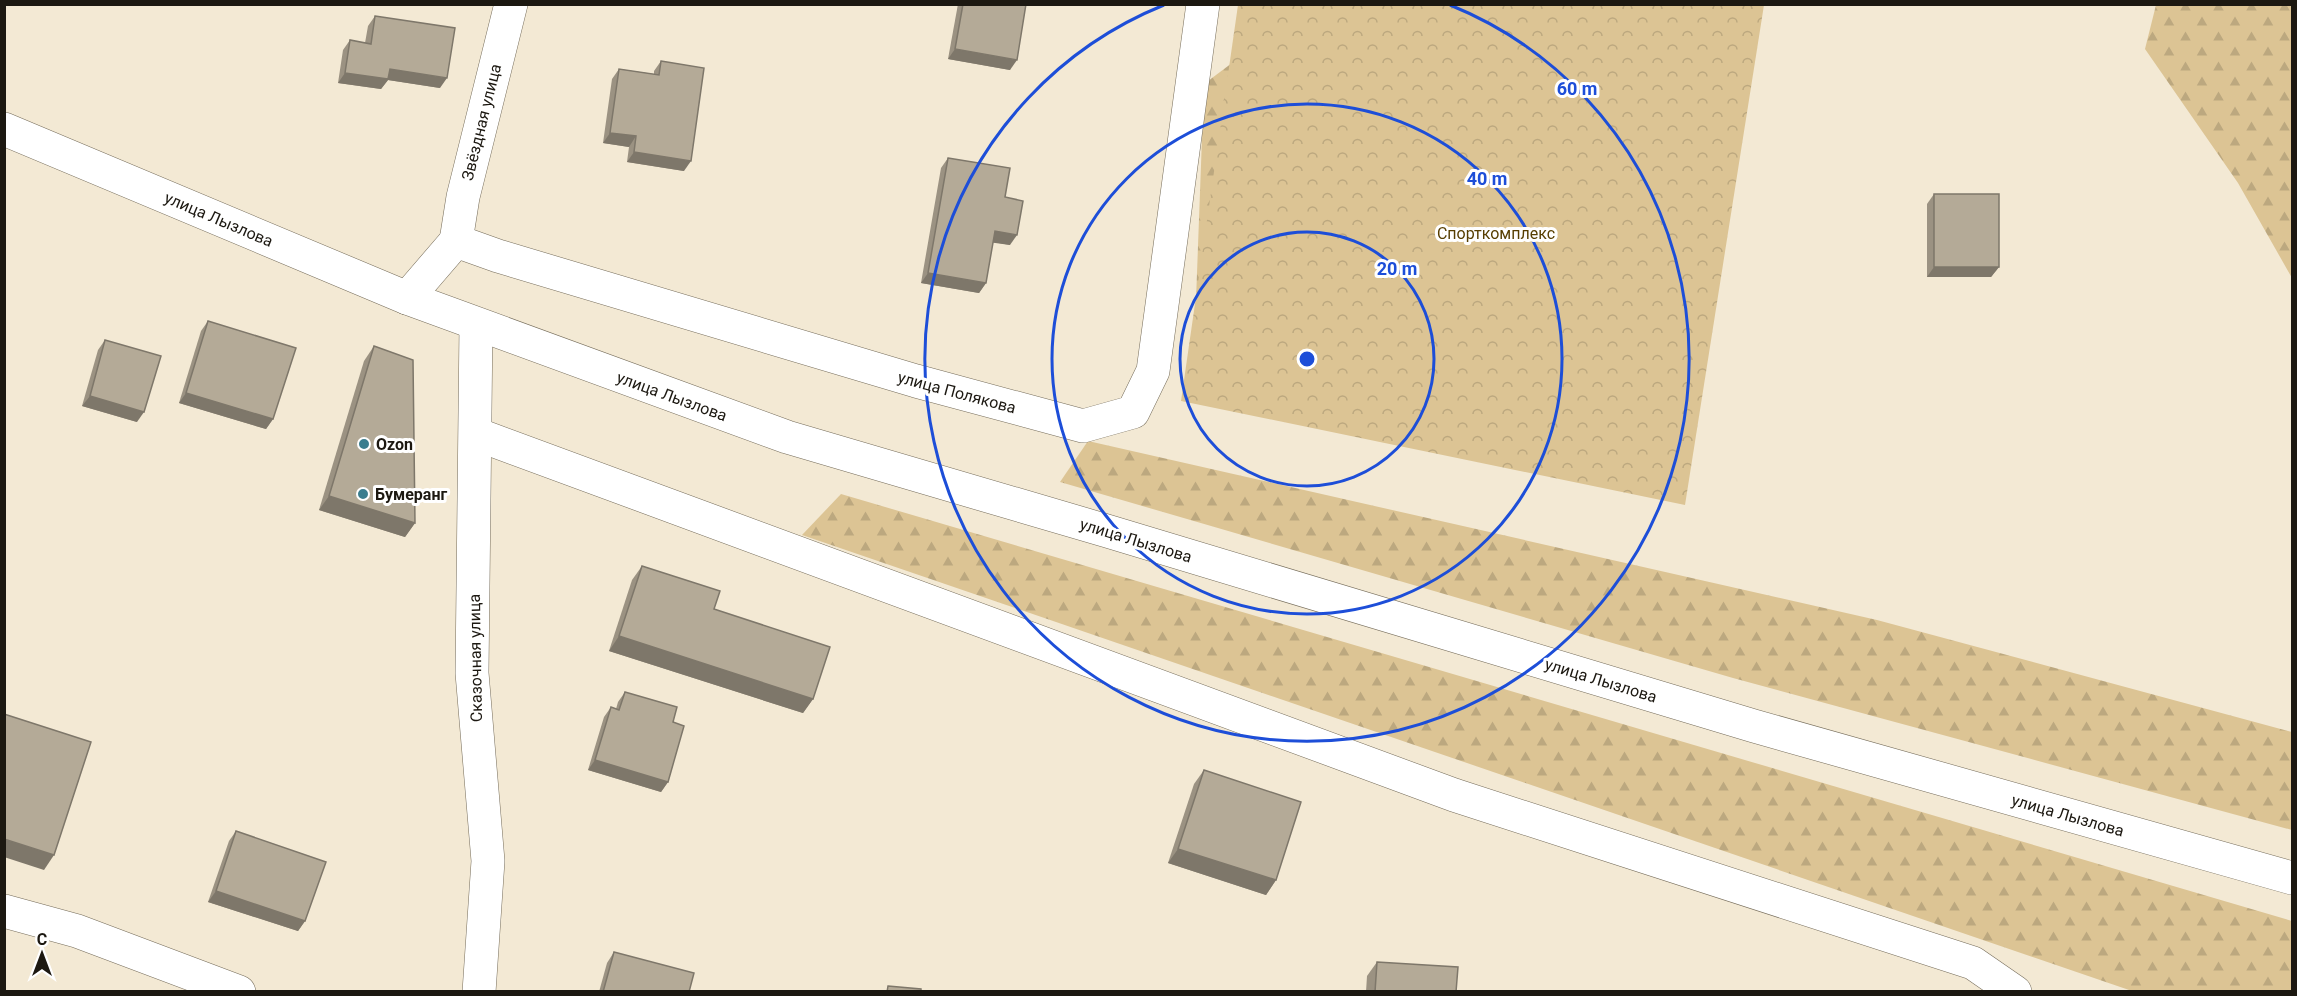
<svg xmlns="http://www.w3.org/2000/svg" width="2297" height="996" font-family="Roboto,sans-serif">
<defs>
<pattern id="forest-firs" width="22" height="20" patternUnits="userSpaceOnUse" patternTransform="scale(1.5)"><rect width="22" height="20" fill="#dcc494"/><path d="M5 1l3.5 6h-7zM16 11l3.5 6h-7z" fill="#bca87f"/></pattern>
<pattern id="park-crowns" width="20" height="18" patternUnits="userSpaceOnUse" patternTransform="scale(1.5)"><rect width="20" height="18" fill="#dcc494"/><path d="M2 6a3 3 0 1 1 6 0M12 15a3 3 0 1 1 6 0" fill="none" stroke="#bca87f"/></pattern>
</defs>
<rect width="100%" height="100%" fill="#f3e9d4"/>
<g fill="url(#forest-firs)">
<polygon points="2156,5 2292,5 2292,278 2238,183 2145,49"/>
<polygon points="1248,51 1195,327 1204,84"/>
<polygon points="1088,441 1877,620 2292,732 2292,830 1733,678 1060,482"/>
<polygon points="841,494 2292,921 2292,991 2132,991 802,535"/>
</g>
<polygon fill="url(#park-crowns)" points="1238,5 1764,5 1685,505 1181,401"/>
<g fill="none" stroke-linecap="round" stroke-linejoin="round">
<defs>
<g id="minor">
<polyline points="456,241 463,197 511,4"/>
<polyline points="407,298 456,241 498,256 916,381 1083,426 1133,412 1153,371 1203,4"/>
<polyline points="476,325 472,673 488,861 479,992"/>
<polyline points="476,434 1454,795 1973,963 2015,992"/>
<polyline points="4,911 77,931 239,992"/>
</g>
<polyline id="secondary" points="4,129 407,298 787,437 1107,531 1754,726 2292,878"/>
</defs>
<use href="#minor" stroke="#756c5a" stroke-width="34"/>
<use href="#secondary" stroke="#756c5a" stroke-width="34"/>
<use href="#minor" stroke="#fff" stroke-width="33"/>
<use href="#secondary" stroke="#fff" stroke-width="33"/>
</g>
<g fill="#9b9282">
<polygon points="958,4 1026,4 1010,70 948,59"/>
<polygon points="375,16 440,88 388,80 381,89 338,83 343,50 350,40 365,43 368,26"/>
<polygon points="661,61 684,171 627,162 629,147 603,143 612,79 619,69 654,74 654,71"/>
<polygon points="948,158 1005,197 1010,245 993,242 986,283 979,293 921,283 941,168"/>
<polygon points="1934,194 1999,267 1991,277 1927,277 1927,204"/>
<polygon points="208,321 273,419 266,429 179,403 201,331"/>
<polygon points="105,340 137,422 82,406 98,350"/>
<polygon points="374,346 415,523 405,537 319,510 364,361"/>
<polygon points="642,566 714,609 813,699 803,713 609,651 632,580"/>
<polygon points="625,692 673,722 668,782 661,792 588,770 604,717 611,707 616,709 618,702"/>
<polygon points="1204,770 1276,880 1266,895 1168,863 1194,784"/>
<polygon points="236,831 305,921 298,931 208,902 229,841"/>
<polygon points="614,952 689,992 599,992 607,963"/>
<polygon points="1377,962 1456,992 1366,992 1367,976"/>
</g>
<g fill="#7e776a">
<polygon points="434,4 447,4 446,6"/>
<polygon points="955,49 1017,60 1010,70 948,59"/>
<polygon points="390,69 447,78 440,88 388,80 381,89 338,83 345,73"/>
<polygon points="610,133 636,136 629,147 603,143"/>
<polygon points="634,152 691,161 684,171 627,162"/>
<polygon points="995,231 1017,235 1010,245 988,242"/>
<polygon points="1934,267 1999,267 1991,277 1927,277"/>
<polygon points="928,273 986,283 979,293 921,283"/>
<polygon points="186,393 273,419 266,429 179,403"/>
<polygon points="90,396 144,412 137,422 82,406"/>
<polygon points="329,496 415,523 405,537 319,510"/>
<polygon points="619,636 813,699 803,713 609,651"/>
<polygon points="595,760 668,782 661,792 588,770"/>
<polygon points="4,839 54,855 44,870 4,857"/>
<polygon points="1178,849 1276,880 1266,895 1168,863"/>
<polygon points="216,891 305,921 298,931 208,902"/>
</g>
<g fill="#b4aa97" stroke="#7e776a" stroke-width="1.5">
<polygon points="963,4 1026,4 1017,60 955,49"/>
<polygon points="375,16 455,28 447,78 390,69 388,79 345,73 350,40 371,44"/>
<polygon points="661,61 704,68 691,161 634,152 636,136 610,133 619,69 659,75"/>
<polygon points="948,158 1010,168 1005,197 1023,201 1017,235 995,231 986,283 928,273"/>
<rect x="1934" y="194" width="65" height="73"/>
<polygon points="208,321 296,348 273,419 186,393"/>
<polygon points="105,340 161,356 144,412 90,396"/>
<polygon points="374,346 413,360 415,523 329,496"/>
<polygon points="642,566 720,591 714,609 830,647 813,699 619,636"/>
<polygon points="625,692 677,707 673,722 684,726 668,782 595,760 611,707 619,710"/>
<polygon points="4,714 91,742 54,855 4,839"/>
<polygon points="1204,770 1301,802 1276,880 1178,849"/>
<polygon points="236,831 326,862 305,921 216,891"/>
<polygon points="614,952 694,973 689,992 603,992"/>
<polygon points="1377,962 1458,967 1456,992 1375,992"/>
<polygon points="888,986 921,989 921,992 887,992"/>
</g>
<g fill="none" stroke="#1d4ed8" stroke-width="3">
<circle cx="1307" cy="359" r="127"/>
<circle cx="1307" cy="359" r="255"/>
<path d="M1450 5A382 382 0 1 1 1164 5"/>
</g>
<g fill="#3a7d8e" stroke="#fff" stroke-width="2">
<circle cx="364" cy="444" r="6"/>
<circle cx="363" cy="494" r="6"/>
</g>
<g text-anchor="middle" stroke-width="6" stroke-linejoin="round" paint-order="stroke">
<g font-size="16" fill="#1c1811" stroke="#fff">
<text transform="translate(481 122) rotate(-76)" y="6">Звёздная улица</text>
<text transform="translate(219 219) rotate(23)" y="6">улица Лызлова</text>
<text transform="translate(957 392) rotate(15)" y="6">улица Полякова</text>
<text transform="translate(672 396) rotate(20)" y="6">улица Лызлова</text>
<text transform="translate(1136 540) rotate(17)" y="6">улица Лызлова</text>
<text transform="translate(475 658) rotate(-91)" y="6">Сказочная улица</text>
<text transform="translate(1601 680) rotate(17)" y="6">улица Лызлова</text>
<text transform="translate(2068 815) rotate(16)" y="6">улица Лызлова</text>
</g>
<g font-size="16" fill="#573e00" stroke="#fff">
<text x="1496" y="239">Спорткомплекс</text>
</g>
<g font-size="16" font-weight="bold" fill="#1c1811" stroke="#fff" text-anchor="start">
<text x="376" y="450">Ozon</text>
<text x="375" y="500">Бумеранг</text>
</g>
</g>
<circle cx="1307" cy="359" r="9" fill="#1d4ed8" stroke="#fff" stroke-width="3"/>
<g font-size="18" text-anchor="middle" font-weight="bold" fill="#1d4ed8" stroke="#fff" stroke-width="6" stroke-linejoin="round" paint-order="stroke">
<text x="1577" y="95">60 m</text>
<text x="1487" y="185">40 m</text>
<text x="1397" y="275">20 m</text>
</g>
<rect width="2297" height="996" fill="none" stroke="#1c1811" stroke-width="12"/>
<g transform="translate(42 954)" stroke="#ffffff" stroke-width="4.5" paint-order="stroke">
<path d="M0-4.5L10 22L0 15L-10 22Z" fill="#1c1811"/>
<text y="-9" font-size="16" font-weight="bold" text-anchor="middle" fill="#1c1811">С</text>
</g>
</svg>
